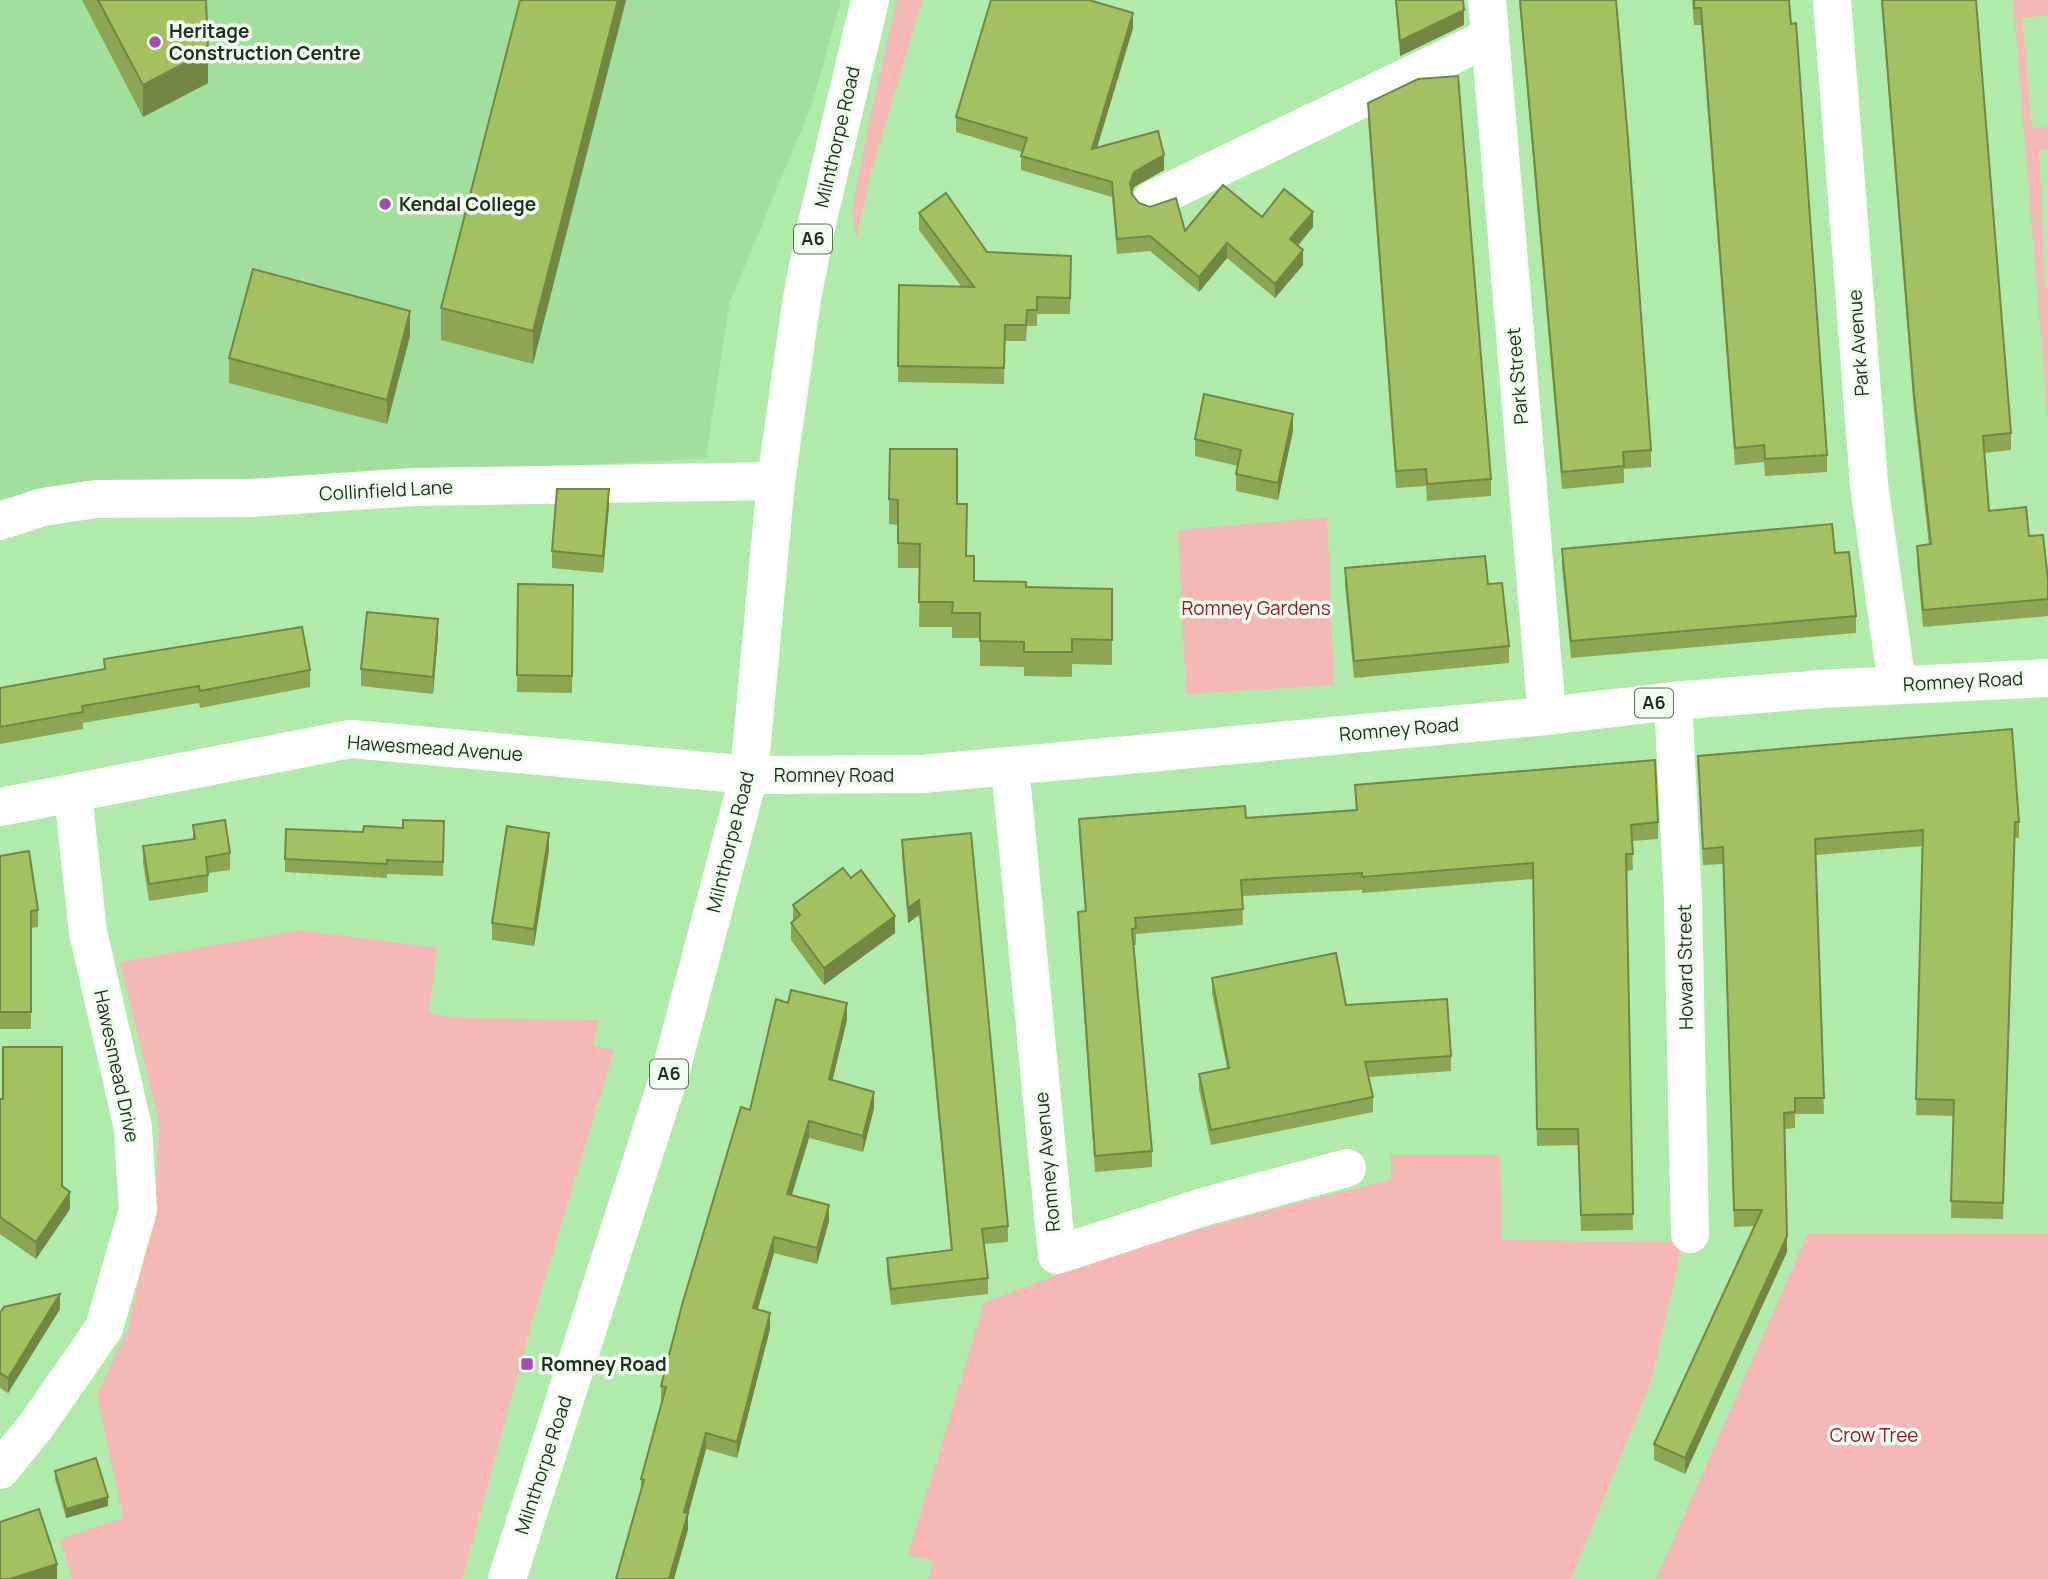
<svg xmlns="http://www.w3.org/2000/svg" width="2048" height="1579" font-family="Manrope,sans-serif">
<rect width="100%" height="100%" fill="#b0ebac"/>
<polygon fill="#a0e09c" points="0,0 841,0 812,104 729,304 706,458 0,499"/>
<g fill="#f5b8b4">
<polygon points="897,0 922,0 870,176 857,239 852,211 870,116"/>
<polygon points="2013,0 2048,0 2048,15 2022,18 2032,128 2048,127 2048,149 2039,150 2045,288 2048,288 2048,422"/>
<polygon points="1327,517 1334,685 1186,694 1178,530"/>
<polygon points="299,930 437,948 429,1013 456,1018 599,1020 593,1046 614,1050 534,1314 464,1572 461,1579 72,1579 60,1539 123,1518 97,1395 128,1328 155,1214 159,1123 120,962"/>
<path d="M1391 1155H1500L1502 1240 1683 1242 1651 1381 1571 1579H928L933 1561 908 1555 984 1303C1116 1249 1253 1213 1391 1180Z"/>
<polygon points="1808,1233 2048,1233 2048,1579 1656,1579"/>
</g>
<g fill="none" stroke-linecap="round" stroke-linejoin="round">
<g stroke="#fff" stroke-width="38">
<polyline points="1487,0 1547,716"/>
<polyline points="1832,0 1869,484 1897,685"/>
<polyline points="1152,200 1490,37"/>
<polyline points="0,521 43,507 96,499 250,498 414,487 776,481"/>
<polyline points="1673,701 1683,901 1690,1234"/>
<polyline points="1010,766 1057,1255 1203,1207 1347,1168"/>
<polyline points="0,807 351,739 749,775"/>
<polyline points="0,1470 36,1426 104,1328 138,1210 133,1128 88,932 73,794"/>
</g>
<polyline stroke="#fff" stroke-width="38" points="749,775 923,774 1547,716 1673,701 1821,689 2048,678"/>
<polyline stroke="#fff" stroke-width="38" points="507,1579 671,1070 749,775 776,481 802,298 817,223 870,0"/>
</g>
<g fill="#8da653">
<polygon points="82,0 206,0 208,83 143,117"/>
<polygon points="520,0 626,0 533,364 441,340 441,308"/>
<polygon points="1395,0 1463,0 1464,25 1400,56"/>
<polygon points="1519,0 1616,0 1651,450 1651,467 1624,469 1624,483 1562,489"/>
<polygon points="1692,0 1789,0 1827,455 1827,472 1765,476 1764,462 1735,465 1701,25 1694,25"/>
<polygon points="1881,0 1976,0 2011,433 2011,450 1984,453 1989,511 2029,536 2048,580 2048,616 1923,627 1917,563 1917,546 1929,545 1914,411"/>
<polygon points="1133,28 1097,148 1164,170 1134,187 1132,194 1139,203 1185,231 1262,217 1313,227 1298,246 1303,265 1275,298 1227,258 1199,292 1150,251 1117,254 1112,197 1021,170 1021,156 1022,152 956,132 956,117"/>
<polygon points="1368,103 1491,479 1491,496 1427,501 1426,486 1396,488 1368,120"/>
<polygon points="919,213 987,252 1071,256 1070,314 1037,314 1037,326 1027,326 1026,341 1005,341 1004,384 898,382 899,285 961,286 919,230"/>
<polygon points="410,336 387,424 229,383 229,358"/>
<polygon points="1293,431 1278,500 1236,491 1236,474 1238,466 1195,456 1195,439"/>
<polygon points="889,499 957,504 967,556 974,581 1026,587 1112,589 1112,665 1072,664 1072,677 1024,676 1024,667 980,666 980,638 952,638 952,627 919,627 920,568 898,568 898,525 889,524"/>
<polygon points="609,506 603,573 552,568 552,551"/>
<polygon points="1562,549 1835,553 1856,616 1856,633 1571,658 1562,566"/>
<polygon points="1345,568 1488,584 1509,646 1509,663 1354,678 1345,585"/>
<polygon points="518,584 573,585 572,693 517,692"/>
<polygon points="438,636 433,694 361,686 361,669"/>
<polygon points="104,659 310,670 310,687 200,708 199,703 83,723 83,729 0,744 0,688 104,670"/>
<polygon points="1698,756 2019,822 2019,838 2015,838 2003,1219 1951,1218 1953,1116 1916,1115 1923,846 1816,855 1824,1114 1795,1114 1795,1128 1785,1129 1787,1252 1685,1474 1654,1460 1654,1444 1754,1226 1734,1227 1723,864 1703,865"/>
<polygon points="1355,785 1658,822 1658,839 1632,841 1633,870 1626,871 1633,1230 1581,1231 1578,1145 1537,1146 1533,879 1362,893 1362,890 1242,896 1243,925 1136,934 1136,945 1134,945 1152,1151 1152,1167 1095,1172 1078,928 1078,912 1085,911 1079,836 1079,819 1246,818 1356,810"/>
<polygon points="193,825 230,853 230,870 208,873 208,892 149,901 143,863 143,846 193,839"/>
<polygon points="444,835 443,876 387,874 387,878 285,872 285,859"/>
<polygon points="902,840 1008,1226 1008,1242 984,1244 988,1278 988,1294 891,1305 887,1273 887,1258 951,1250 919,915 908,923 902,856"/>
<polygon points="549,850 534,946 492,940 492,923"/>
<polygon points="0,856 38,910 38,927 31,928 31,1029 0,1029"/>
<polygon points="793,905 895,933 824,985 791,940 791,923 793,921"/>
<polygon points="1212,978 1451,1056 1451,1071 1369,1077 1373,1097 1373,1112 1211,1145 1199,1089 1199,1074 1227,1068 1212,993"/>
<polygon points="847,1020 832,1080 874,1108 863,1152 809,1138 792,1195 829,1221 817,1264 774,1253 758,1309 770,1329 737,1458 706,1449 688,1515 688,1529 674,1579 616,1579 641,1494 641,1479 662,1403 661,1402 661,1386 750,1110"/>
<polygon points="0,1099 62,1186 70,1209 36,1259 0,1234"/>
<polygon points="60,1309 8,1393 0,1388 0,1313"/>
<polygon points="55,1471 108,1506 66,1518 55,1479"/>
</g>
<g fill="#738744">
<polygon points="618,0 626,0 533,364 533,331"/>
<polygon points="1464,10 1464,25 1400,56 1400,41"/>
<polygon points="1133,13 1133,28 1092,164 1092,149"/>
<polygon points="208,51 208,83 143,117 143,85"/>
<polygon points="1164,155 1164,170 1134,187 1130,198 1130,183 1134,172"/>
<polygon points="1313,212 1313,227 1290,254 1290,239"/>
<polygon points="1227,243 1227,258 1199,292 1199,277"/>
<polygon points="1303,250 1303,265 1275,298 1275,284"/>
<polygon points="410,311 410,336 387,424 387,400"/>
<polygon points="1293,414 1293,431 1278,500 1278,483"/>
<polygon points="609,489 609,506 603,573 603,556"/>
<polygon points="438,619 438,636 433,694 433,677"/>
<polygon points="549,833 549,850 534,946 534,929"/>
<polygon points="919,900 919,915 908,923 908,908"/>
<polygon points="895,916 895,933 824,985 824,968"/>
<polygon points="847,1003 847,1020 829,1095 829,1079"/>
<polygon points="874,1092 874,1108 863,1152 863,1136"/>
<polygon points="809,1121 809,1138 787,1210 787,1194"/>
<polygon points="70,1192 70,1209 36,1259 36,1242"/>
<polygon points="829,1205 829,1221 817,1264 817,1248"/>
<polygon points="1787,1236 1787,1252 1685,1474 1685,1458"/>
<polygon points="774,1237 774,1253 753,1325 753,1308"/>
<polygon points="60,1294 60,1309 8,1393 8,1378"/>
<polygon points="770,1313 770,1329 737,1458 737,1442"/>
<polygon points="706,1433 706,1449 688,1515 688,1529 674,1579 669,1579 684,1512"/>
<polygon points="108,1497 108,1506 66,1518 66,1509"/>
<polygon points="57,1564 57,1579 10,1579"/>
</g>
<g fill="#a4c161" stroke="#738744" stroke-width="2">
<polygon points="98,0 206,0 208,51 143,85"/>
<polygon points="520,0 618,0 533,331 441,308"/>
<polygon points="991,0 1089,0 1133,13 1092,149 1158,131 1164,155 1134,172 1130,183 1132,194 1139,203 1150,207 1176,198 1185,231 1223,185 1262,217 1284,189 1313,212 1290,239 1303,250 1275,284 1227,243 1199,277 1150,236 1117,239 1112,182 1021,156 1027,138 956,117"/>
<polygon points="1396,0 1463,0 1464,10 1400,41"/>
<polygon points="1520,0 1616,0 1628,139 1651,450 1623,452 1624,466 1562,472"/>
<polygon points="1694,0 1789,0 1791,24 1796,23 1827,455 1765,459 1764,445 1735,448 1701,8 1694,8"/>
<polygon points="1882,0 1976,0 2011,433 1983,436 1989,511 2026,507 2029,536 2043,535 2048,580 2048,599 1923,610 1917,546 1931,544 1914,394"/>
<polygon points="1458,76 1491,479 1427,484 1426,469 1396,471 1368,103 1418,79"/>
<polygon points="946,193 987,252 1071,256 1070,298 1037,297 1037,310 1027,310 1026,325 1005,325 1004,368 898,366 899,285 974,287 919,213"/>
<polygon points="253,269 410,311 387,400 229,358"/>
<polygon points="1204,394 1293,414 1278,483 1236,474 1241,450 1195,439"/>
<polygon points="890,449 957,449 957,504 967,504 966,556 974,556 974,581 1026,582 1026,587 1112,589 1112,640 1072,639 1072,652 1024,652 1024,642 980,641 980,613 952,613 953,602 919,602 920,544 898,543 898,500 889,499"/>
<polygon points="557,489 609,489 603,556 552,551"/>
<polygon points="1832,524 1835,553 1849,552 1856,616 1571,641 1562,549"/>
<polygon points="1485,556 1488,584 1502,583 1509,646 1354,661 1345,568"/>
<polygon points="518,584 573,585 572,676 517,675"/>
<polygon points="367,612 438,619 433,677 361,669"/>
<polygon points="302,627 310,670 200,691 199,686 82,706 83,712 0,727 0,688 105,669 104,659"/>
<polygon points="2012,729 2019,822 2015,822 2003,1203 1951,1201 1954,1100 1916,1099 1923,830 1815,839 1824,1098 1795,1098 1795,1112 1784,1113 1787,1236 1685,1458 1654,1444 1762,1210 1734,1210 1723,847 1703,849 1698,756"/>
<polygon points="1655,760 1658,822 1631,825 1633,854 1626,854 1633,1214 1581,1215 1578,1129 1537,1129 1533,863 1362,877 1362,873 1241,880 1243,909 1135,918 1136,928 1132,929 1152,1151 1095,1156 1078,912 1086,911 1079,819 1245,806 1246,818 1357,810 1355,785"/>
<polygon points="225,820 230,853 206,857 208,875 149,884 143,846 195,839 193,825"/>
<polygon points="403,820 444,821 443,862 387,860 387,864 285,859 286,829 363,832 364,826 403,828"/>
<polygon points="507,826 549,833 534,929 492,923"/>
<polygon points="971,833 1008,1226 982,1229 988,1278 891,1289 887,1258 952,1250 919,900 908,908 902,840"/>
<polygon points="29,851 38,910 31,911 31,1012 0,1012 0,856"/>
<polygon points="843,868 851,878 861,870 895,916 824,968 791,923 800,915 793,905"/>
<polygon points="1336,953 1346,1005 1447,999 1451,1056 1365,1062 1373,1097 1211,1130 1199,1074 1229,1068 1212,978"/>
<polygon points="791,990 847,1003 829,1079 874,1092 863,1136 809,1121 787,1194 829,1205 817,1248 774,1237 753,1308 770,1313 737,1442 706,1433 684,1512 688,1513 669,1579 616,1579 644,1480 641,1479 666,1387 661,1386 682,1305 741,1107 750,1110 776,999 788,1003"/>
<polygon points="3,1047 62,1047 62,1186 70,1192 36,1242 0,1217 0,1099 3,1099"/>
<polygon points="60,1294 8,1378 0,1373 0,1313 4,1307"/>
<polygon points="96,1458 108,1497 66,1509 55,1471"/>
<polygon points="39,1509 57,1564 10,1579 0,1579 0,1522"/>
</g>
<g fill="#a84ab4" stroke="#f2fef1" stroke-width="2.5">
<circle cx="155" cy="42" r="7"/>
<circle cx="385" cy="204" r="7"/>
<rect x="520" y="1357" width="14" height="14" rx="3.5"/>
</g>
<g text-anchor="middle" stroke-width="7" stroke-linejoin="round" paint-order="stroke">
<g fill="#f2fef1" stroke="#5b6e5a" stroke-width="2">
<rect x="794" y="224.5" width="38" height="29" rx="5"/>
<rect x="1635" y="688.5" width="38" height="29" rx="5"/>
<rect x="650" y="1059.5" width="38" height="29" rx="5"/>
</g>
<g font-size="18" font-weight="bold" fill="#1a3119">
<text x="813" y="245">A6</text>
<text x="1654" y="709">A6</text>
<text x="669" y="1080">A6</text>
</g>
<g font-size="19" font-weight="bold" fill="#1a3119" stroke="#f2fef1" text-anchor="start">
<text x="169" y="38">Heritage<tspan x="169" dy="22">Construction Centre</tspan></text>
<text x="399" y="211">Kendal College</text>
<text x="541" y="1371">Romney Road</text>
</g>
<g font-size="19" fill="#1a3119" stroke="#f2fef1">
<text transform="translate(837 137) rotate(-77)" y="7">Milnthorpe Road</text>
<text transform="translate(1858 343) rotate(-94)" y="7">Park Avenue</text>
<text transform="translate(1517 376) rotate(-95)" y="7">Park Street</text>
<text transform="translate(386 490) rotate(-3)" y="7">Collinfield Lane</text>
<text transform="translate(1963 681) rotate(-3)" y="7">Romney Road</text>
<text transform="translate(1399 729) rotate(-5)" y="7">Romney Road</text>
<text transform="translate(435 748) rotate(4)" y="7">Hawesmead Avenue</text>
<text x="834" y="782">Romney Road</text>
<text transform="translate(730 842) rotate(-76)" y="7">Milnthorpe Road</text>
<text transform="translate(1685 967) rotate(-91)" y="7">Howard Street</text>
<text transform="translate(117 1066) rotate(78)" y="7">Hawesmead Drive</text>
<text transform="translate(1047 1162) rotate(-95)" y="7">Romney Avenue</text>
<text transform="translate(543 1465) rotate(-72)" y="7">Milnthorpe Road</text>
</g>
<g font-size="19" fill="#931924" stroke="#f2fef1">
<text x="1256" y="615">Romney Gardens</text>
<text x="1874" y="1442">Crow Tree</text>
</g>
</g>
</svg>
